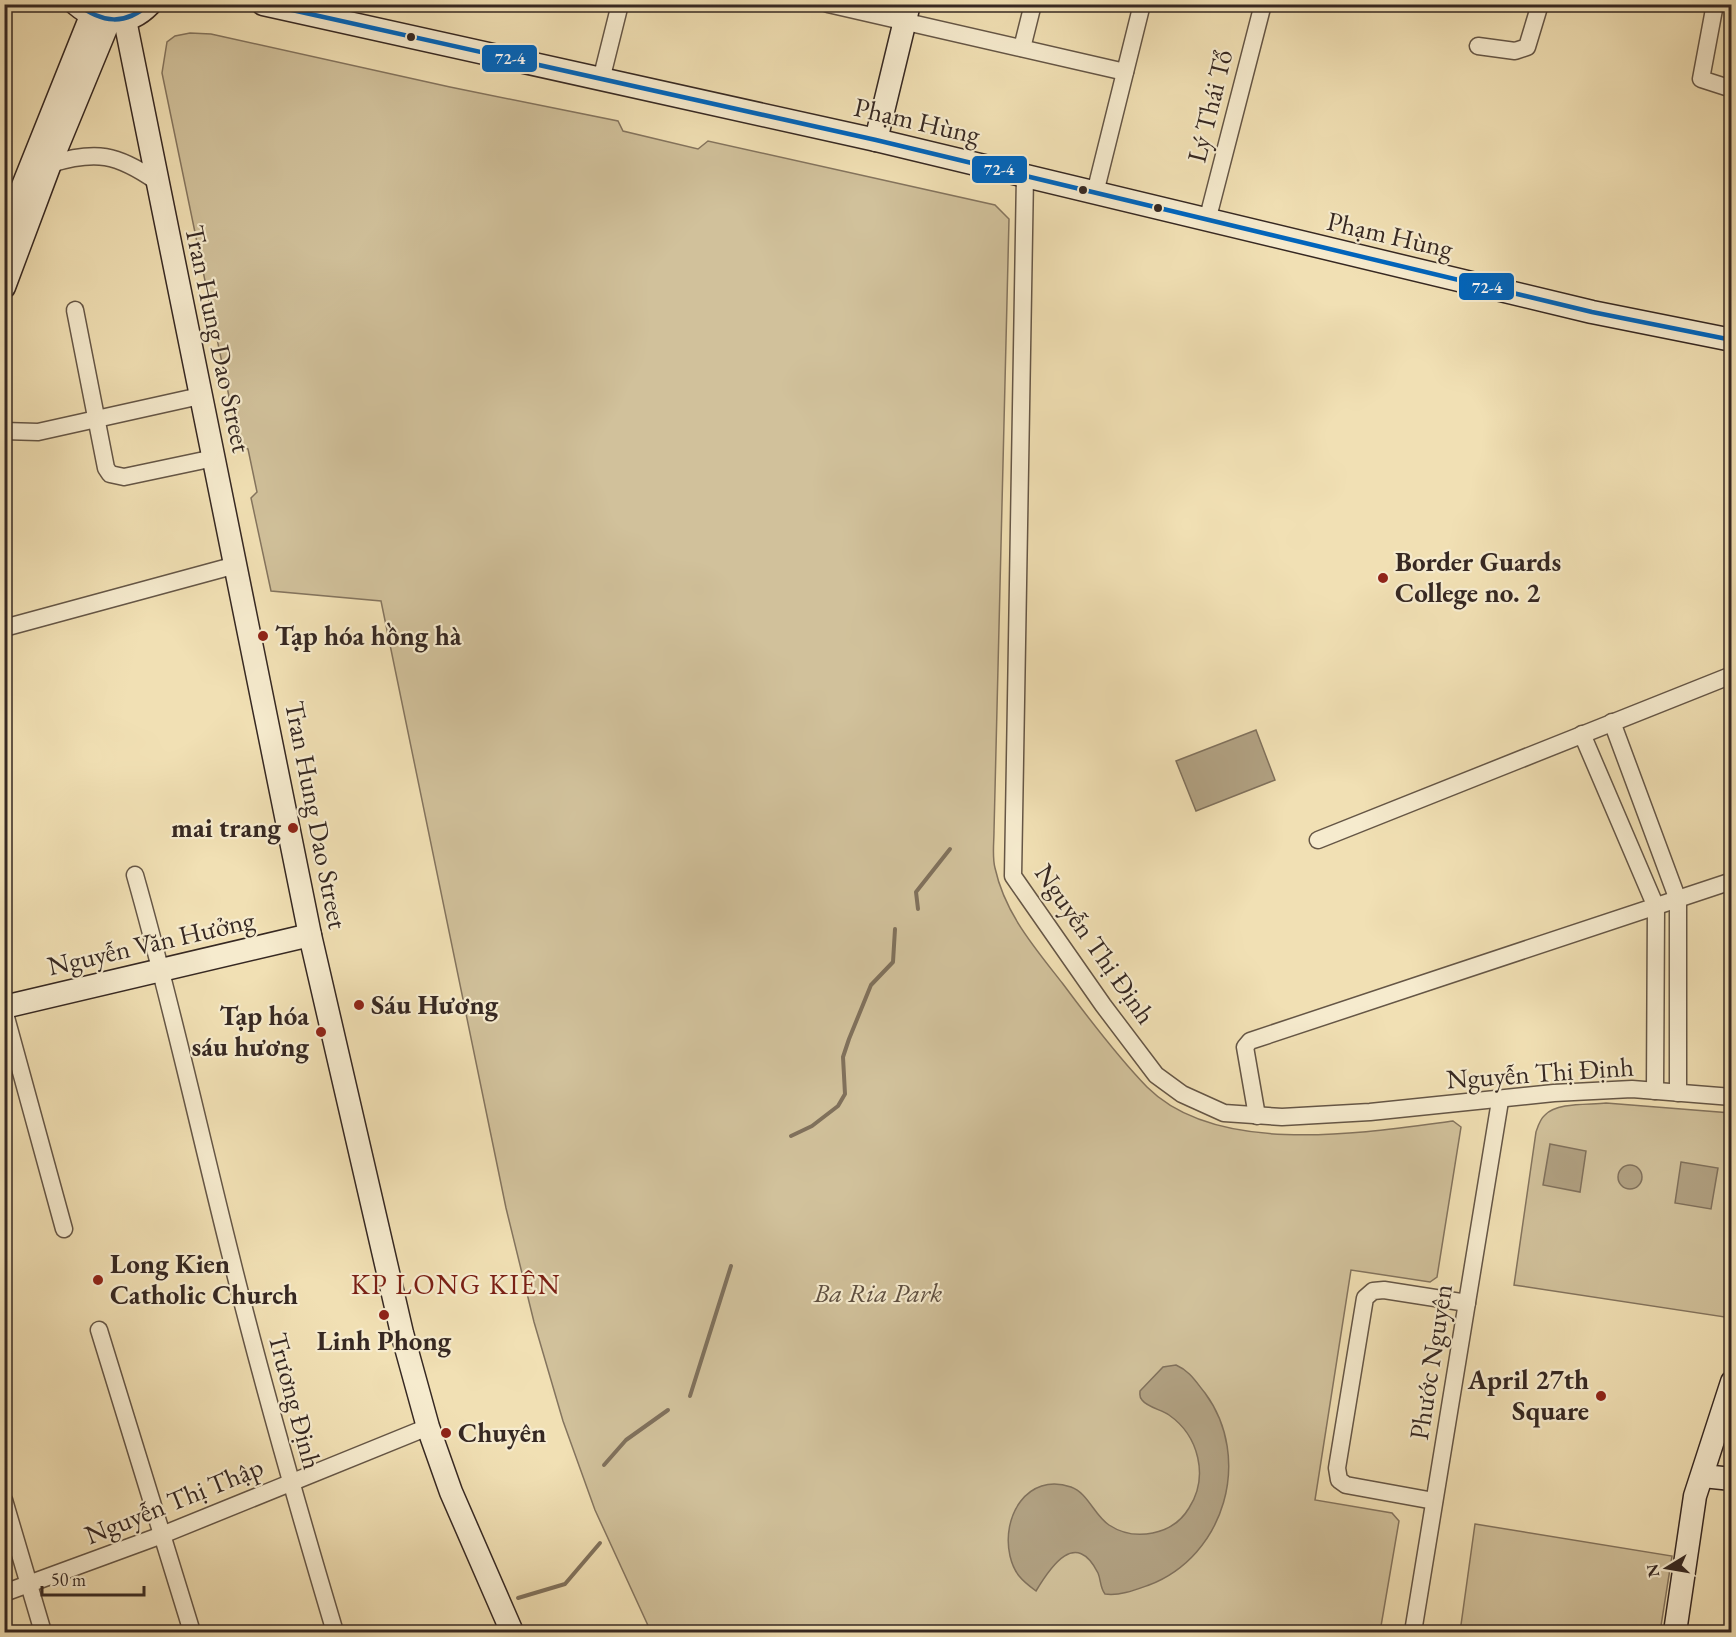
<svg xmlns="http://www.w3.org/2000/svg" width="1736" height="1637" font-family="'EB Garamond',serif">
<rect width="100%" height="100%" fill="#f1e0b4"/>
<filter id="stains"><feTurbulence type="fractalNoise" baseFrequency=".00333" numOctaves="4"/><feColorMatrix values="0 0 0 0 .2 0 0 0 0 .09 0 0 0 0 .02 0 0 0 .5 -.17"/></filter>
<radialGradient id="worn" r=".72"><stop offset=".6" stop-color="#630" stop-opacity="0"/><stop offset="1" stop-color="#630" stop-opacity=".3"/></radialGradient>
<g fill="#d1c19b" stroke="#84745e" stroke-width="1.5">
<path d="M190 33 211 34 450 87 618 121 623 131 698 149 708 141 995 205 1009 219 994 831C994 843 992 857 995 868 1005 914 1035 948 1063 984 1089 1019 1117 1056 1147 1087 1217 1157 1364 1133 1453 1121L1461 1127 1437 1277 1430 1282 1351 1270 1315 1500 1392 1513 1399 1521 1380 1632H651L595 1510 563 1421 534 1322 506 1208 381 601 271 591 251 498 257 492 248 449 239 445 162 73 167 42 175 36Z"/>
<path d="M1606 1103 1731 1113V1318L1514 1285 1536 1132C1538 1126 1540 1119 1545 1115 1557 1102 1589 1105 1606 1103Z"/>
<polygon points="1475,1524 1672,1556 1660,1632 1460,1632"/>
</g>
<g fill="#b1a182" stroke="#80715c" stroke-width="1.5">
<polygon points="1256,730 1275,780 1196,811 1176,761"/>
<polygon points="1550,1144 1586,1151 1580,1192 1543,1185"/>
<polygon points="1681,1162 1718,1168 1711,1209 1675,1203"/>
<circle cx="1630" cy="1177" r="12"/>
<path d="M1176 1365C1190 1371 1196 1382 1205 1393 1253 1458 1225 1556 1149 1585 1135 1590 1120 1596 1105 1594 1100 1588 1101 1580 1098 1573 1076 1529 1051 1566 1036 1591 1021 1580 1014 1573 1010 1556 1001 1517 1027 1472 1071 1487 1088 1493 1094 1515 1109 1525 1135 1542 1173 1535 1189 1508 1209 1477 1199 1436 1169 1415 1162 1410 1147 1407 1142 1400 1139 1397 1140 1395 1140 1391L1163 1367Z"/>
</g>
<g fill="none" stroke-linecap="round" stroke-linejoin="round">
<g stroke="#80715c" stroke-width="4">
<polyline points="918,909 916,892 950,849"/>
<polyline points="791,1136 812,1126 838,1106 845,1094 843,1057 849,1039 871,985 893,962 895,929"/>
<polyline points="690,1396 731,1266"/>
<polyline points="604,1465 626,1440 668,1410"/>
<polyline points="518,1598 565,1584 600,1543"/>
</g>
<defs>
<g id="street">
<polyline points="828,4 1125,72"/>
<polyline points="1715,4 1701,79 1732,89"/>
<polyline points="1478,46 1515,51 1527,47 1540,4"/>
<polyline points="1022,48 1033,4"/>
<polyline points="601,80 620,4"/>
<path d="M50 164C96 150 117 154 156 181"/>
<polyline points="1025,175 1013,876 1103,1005 1156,1075 1182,1094 1224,1113 1282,1117 1370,1112 1554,1093 1632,1089 1732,1097"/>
<polyline points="1095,193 1142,4"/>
<polyline points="1207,221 1263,4"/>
<polyline points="75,310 106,468 110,474 124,477 214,458"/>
<polyline points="4,431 38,432 200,396"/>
<polyline points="4,628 236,565"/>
<polyline points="1612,722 1678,900 1678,1093"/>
<polyline points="1582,734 1656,907 1655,1091"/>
<polyline points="1318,840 1732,675"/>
<path d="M135 875C171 1001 199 1130 231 1257 262 1383 298 1508 335 1632"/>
<polyline points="4,1010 64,1229"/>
<polyline points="1257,1116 1245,1047 1250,1041 1732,881"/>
<polyline points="99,1330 192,1632"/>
<polyline points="4,1500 43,1632"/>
<polyline points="1434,1501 1346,1485 1339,1480 1337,1468 1365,1298 1373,1291 1384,1290 1467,1303"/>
<polyline points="4,1593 162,1535 428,1427"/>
<polyline points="1413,1632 1500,1101"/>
</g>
<g id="secondary">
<path d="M76 4C100 24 127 28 150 4"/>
<polyline points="263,4 876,140 1592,312 1732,340"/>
<polyline points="125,20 310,935 402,1333 428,1427 451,1492 512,1632"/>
<polyline points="876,140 909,4"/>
<polyline points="4,233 91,16"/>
<polyline points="4,287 50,164 109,21"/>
<polyline points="4,1007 310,935"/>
<polyline points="1703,1476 1732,1479"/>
<polyline points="1675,1632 1695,1496 1732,1382"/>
</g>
</defs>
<use href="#street" stroke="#655646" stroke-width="19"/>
<use href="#secondary" stroke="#362822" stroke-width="25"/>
<use href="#street" stroke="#f6ebce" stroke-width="16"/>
<use href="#secondary" stroke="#f6ebce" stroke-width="22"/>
<defs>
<g id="bus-1">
<path d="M77 4C102 23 125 26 149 4"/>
<polyline points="265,4 876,140 1592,312 1732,340"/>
</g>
</defs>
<use href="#bus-1" stroke="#f6ebce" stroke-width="9"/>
<use href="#bus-1" stroke="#0065bd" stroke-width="4.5"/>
</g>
<g fill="#362822" stroke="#f6ebce" stroke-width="2">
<circle cx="411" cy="37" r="5"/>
<circle cx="1083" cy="190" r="5"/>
<circle cx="1158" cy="208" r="5"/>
</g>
<g fill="#8f2418" stroke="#f6ebce" stroke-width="2">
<circle cx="1383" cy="578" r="6"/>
<circle cx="263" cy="636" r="6"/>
<circle cx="293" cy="828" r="6"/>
<circle cx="359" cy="1005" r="6"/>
<circle cx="321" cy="1032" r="6"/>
<circle cx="98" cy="1280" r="6"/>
<circle cx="384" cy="1315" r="6"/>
<circle cx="1601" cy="1396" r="6"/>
<circle cx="446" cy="1433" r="6"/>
</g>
<g text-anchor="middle" stroke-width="4.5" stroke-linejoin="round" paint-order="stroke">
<g font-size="27" fill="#362822" stroke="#f6ebce">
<text transform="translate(1210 106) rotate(-76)" y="9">Lý Thái Tổ</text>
<text transform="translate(917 121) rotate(13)" y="9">Phạm Hùng</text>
<text transform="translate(1390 235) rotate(13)" y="9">Phạm Hùng</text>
<text transform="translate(218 339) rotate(78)" y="9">Tran Hung Dao Street</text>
<text transform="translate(316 815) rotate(79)" y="9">Tran Hung Dao Street</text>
<text transform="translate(151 943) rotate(-13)" y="9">Nguyễn Văn Hưởng</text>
<text transform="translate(1095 944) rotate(55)" y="9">Nguyễn Thị Định</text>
<text transform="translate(1540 1073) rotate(-4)" y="9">Nguyễn Thị Định</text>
<text transform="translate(1431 1362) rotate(-81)" y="9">Phước Nguyên</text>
<text transform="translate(295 1401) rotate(75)" y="9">Trương Định</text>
<text transform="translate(174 1501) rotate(-22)" y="9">Nguyễn Thị Thập</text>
</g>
<g font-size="27" font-weight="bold" fill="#362822" stroke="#f6ebce" text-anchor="start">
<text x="1395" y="571">Border Guards<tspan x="1395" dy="31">College no. 2</tspan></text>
<text x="275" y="645">Tạp hóa hồng hà</text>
<text x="281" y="837" text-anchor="end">mai trang</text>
<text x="371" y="1014">Sáu Hương</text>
<text x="309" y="1025" text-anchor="end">Tạp hóa<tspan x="309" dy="31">sáu hương</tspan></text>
<text x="110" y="1273">Long Kien<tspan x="110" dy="31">Catholic Church</tspan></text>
<text x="384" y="1350" text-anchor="middle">Linh Phong</text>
<text x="1589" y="1389" text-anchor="end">April 27th<tspan x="1589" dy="31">Square</tspan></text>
<text x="458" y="1442">Chuyên</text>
</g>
<g font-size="27" font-style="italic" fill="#5d4e40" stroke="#f6ebce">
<text x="878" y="1302">Ba Ria Park</text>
</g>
<g font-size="28" letter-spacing="1.5" fill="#7a1f14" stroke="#f6ebce">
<text x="456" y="1294">KP LONG KIÊN</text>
</g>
</g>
<g stroke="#f6ebce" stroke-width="2">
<rect x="481" y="44" width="57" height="29" rx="6" fill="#0065bd"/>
<rect x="971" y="155" width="57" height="29" rx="6" fill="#0065bd"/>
<rect x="1458" y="272" width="57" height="29" rx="6" fill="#0065bd"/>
</g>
<g font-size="16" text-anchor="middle" font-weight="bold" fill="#fff">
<text x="510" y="64">72-4</text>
<text x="999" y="175">72-4</text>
<text x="1487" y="293">72-4</text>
</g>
<rect width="1736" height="1637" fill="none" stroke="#f1e0b4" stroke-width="24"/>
<rect x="6" y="6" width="1724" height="1625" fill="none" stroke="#362822" stroke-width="3"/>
<rect x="12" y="12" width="1712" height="1613" fill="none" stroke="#362822" stroke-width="1.5"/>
<g transform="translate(1667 1568) rotate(259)" stroke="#f6ebce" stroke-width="4.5" paint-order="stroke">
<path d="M0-4.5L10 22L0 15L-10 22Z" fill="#362822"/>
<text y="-9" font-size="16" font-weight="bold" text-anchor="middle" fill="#362822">N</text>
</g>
<path d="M42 1586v9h102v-9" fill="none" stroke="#362822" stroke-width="3"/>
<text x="51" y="1586" font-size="18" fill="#362822" stroke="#f6ebce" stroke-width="4.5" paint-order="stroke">50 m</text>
<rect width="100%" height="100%" filter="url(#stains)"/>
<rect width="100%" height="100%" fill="url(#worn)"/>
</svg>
